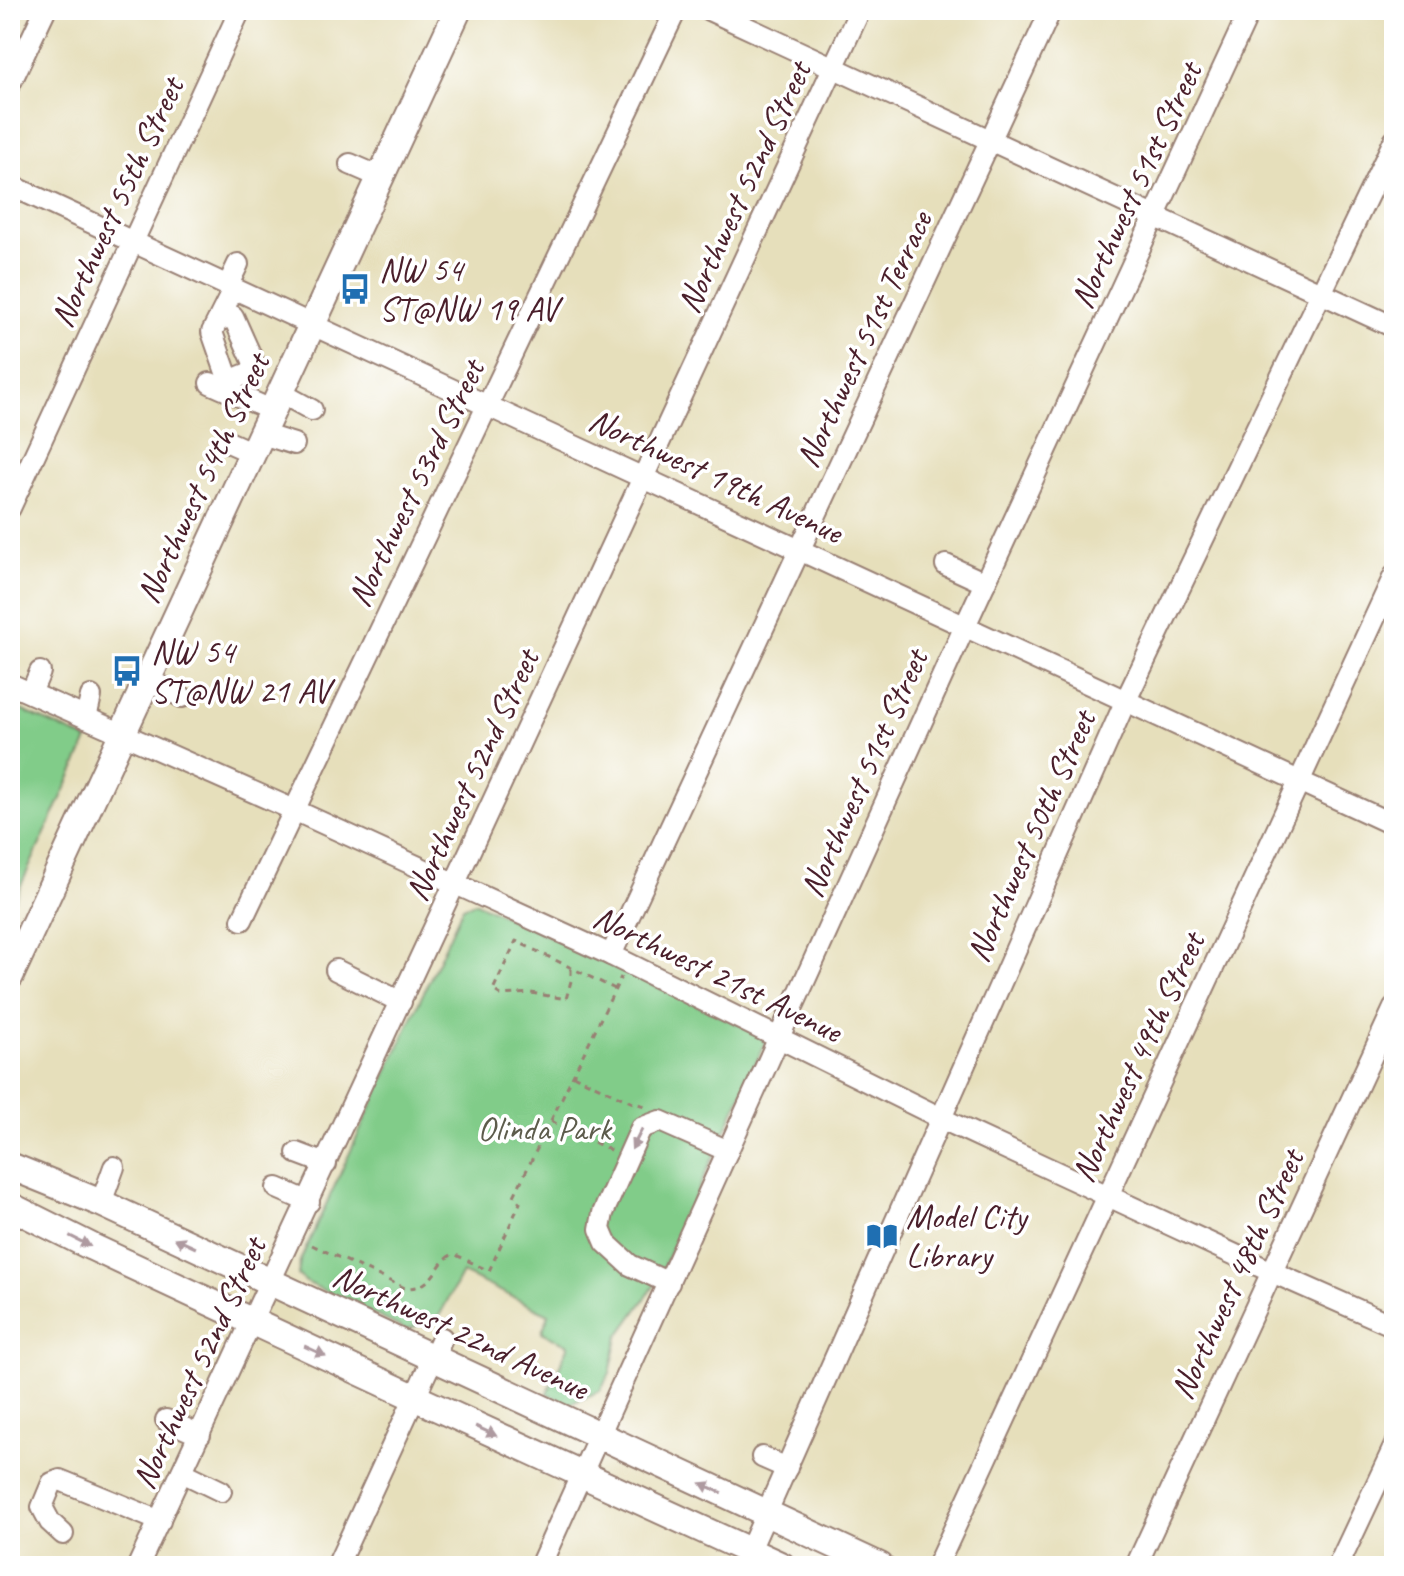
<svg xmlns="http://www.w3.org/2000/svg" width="1404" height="1576" font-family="Caveat,sans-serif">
<rect width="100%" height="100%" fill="#fff"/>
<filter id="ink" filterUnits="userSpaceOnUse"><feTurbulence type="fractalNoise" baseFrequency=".0125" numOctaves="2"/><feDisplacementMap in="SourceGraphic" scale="16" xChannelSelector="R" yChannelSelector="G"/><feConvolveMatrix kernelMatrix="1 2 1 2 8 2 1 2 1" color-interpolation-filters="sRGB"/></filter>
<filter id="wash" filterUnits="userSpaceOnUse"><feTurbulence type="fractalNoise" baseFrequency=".006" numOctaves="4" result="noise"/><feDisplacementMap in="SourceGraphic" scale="32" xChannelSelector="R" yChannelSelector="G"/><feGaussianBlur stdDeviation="1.8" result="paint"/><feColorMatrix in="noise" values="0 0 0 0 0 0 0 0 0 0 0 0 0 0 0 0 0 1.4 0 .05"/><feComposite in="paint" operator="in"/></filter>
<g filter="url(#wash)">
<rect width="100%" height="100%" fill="#e6dfbb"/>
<g fill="#81cc89" stroke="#66765a" stroke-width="2">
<polygon points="10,705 88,740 10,909"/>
<polygon points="475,902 762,1035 765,1043 655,1285 618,1337 610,1373 600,1391 570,1404 547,1394 569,1345 542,1332 549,1314 462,1273 438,1318 406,1330 306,1282 298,1275 300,1261 463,907"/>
</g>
</g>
<g filter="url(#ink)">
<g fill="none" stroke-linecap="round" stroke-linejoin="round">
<defs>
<g id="minor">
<polyline points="709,10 1394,327"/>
<polyline points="10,84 45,10"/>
<polyline points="350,164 380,177"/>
<polyline points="10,185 1394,825"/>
<polyline points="228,285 238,264"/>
<polyline points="220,320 233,316 254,363 251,372 229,381 212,332 234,288"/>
<polyline points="210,383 271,410"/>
<polyline points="281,393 312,410"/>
<polyline points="262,434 294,444"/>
<polyline points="226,441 253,453"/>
<polyline points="10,508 240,10"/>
<polyline points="946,565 985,583"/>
<polyline points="149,680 182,697"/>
<polyline points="10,684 294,810 611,955 955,1125 1272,1272 1394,1326"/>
<polyline points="31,693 40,672"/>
<polyline points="86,718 91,696"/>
<polyline points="242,920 676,10"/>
<polyline points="611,955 1051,10"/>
<polyline points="336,970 401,1002"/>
<polyline points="297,1153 326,1164"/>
<polyline points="277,1188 309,1202"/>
<polyline points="101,1203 114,1167"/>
<polyline points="669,1283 630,1265 606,1243 600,1229 603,1213 641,1128 660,1121 728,1151"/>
<polyline points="166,1420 200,1435"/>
<polyline points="762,1457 787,1468"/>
<polyline points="182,1472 221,1491"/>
<polyline points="63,1534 50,1522 42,1507 52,1483 60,1480 160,1521"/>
<polyline points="138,1566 860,10"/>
<polyline points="337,1566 442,1338"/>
<polyline points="540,1566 965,626 1250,10"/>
<polyline points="743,1566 1126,700 1394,141"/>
<polyline points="937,1566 1394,576"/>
<polyline points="1136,1566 1394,1008"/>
<polyline points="1338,1566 1394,1447"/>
</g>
<g id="major">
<polyline points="10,976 458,10"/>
<polyline points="10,1166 101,1203 880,1566"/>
<polyline points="10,1206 92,1247 416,1398 782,1566"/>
</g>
</defs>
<use href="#minor" stroke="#987f73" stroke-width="24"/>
<use href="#major" stroke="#987f73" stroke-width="30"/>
<g stroke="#987f73" stroke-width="3" stroke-dasharray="6 6" stroke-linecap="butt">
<polyline points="571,969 571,981 566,999 531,993 501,995 493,990 516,941 615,989"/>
<polyline points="573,1075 633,1103 650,1107"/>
<polyline points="551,1121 612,1151"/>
<path d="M312 1245 405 1288C437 1289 434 1261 454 1254L489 1271 520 1203 514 1196 621 977"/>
</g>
<use href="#minor" stroke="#fff" stroke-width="20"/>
<use href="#major" stroke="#fff" stroke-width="26"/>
</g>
<defs><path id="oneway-solid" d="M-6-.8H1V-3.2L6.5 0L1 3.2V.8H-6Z" transform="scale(2)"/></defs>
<g fill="#ae9aa0">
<use href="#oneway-solid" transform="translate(637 1139) rotate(117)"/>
<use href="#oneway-solid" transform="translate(80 1241) rotate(27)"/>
<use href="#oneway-solid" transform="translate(185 1243) rotate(-155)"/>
<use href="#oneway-solid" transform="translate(315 1351) rotate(25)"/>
<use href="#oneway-solid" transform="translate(486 1431) rotate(25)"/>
<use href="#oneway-solid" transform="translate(711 1488) rotate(-155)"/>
</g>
</g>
<defs>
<symbol id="bus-bare" viewBox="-9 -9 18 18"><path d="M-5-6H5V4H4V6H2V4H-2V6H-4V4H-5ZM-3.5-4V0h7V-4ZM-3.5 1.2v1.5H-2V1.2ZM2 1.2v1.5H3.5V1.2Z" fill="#1f6fb2" stroke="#fff" stroke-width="2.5" paint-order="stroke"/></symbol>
<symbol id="library-bare" viewBox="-9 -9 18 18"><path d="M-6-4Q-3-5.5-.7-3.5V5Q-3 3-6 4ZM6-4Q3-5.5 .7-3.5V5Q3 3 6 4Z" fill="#1f6fb2" stroke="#fff" stroke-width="2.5" paint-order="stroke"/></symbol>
</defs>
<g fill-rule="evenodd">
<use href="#bus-bare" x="333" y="267" width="44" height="44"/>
<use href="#bus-bare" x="105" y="649" width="44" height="44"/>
<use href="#library-bare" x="860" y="1214" width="44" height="44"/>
</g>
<g text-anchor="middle" stroke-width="7" stroke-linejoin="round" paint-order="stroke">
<g font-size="34" fill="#4a1f2b" stroke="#fff">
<text transform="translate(1135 185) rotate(-65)" y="12">Northwest 51st Street</text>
<text transform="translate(743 187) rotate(-65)" y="12">Northwest 52nd Street</text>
<text transform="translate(116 202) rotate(-65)" y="12">Northwest 55th Street</text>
<text transform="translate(863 339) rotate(-65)" y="12">Northwest 51st Terrace</text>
<text transform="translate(716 475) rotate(25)" y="12">Northwest 19th Avenue</text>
<text transform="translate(202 478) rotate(-65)" y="12">Northwest 54th Street</text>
<text transform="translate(415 483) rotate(-64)" y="12">Northwest 53rd Street</text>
<text transform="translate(863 773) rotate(-66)" y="12">Northwest 51st Street</text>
<text transform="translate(471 775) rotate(-65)" y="12">Northwest 52nd Street</text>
<text transform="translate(1030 836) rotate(-66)" y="12">Northwest 50th Street</text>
<text transform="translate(718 973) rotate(26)" y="12">Northwest 21st Avenue</text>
<text transform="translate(1137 1057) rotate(-65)" y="12">Northwest 49th Street</text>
<text transform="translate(1236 1274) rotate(-65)" y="12">Northwest 48th Street</text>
<text transform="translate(461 1331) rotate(25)" y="12">Northwest 22nd Avenue</text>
<text transform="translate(198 1363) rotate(-65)" y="12">Northwest 52nd Street</text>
</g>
<g font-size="34" fill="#4a1f2b" stroke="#fff" text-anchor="start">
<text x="379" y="281">NW 54<tspan x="379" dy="39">ST@NW 19 AV</tspan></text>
<text x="151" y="663">NW 54<tspan x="151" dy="39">ST@NW 21 AV</tspan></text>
<text x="906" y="1228">Model City<tspan x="906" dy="39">Library</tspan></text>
</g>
<g font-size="34" fill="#5d5c4c" stroke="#fff">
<text x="544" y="1140">Olinda Park</text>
</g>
</g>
<rect width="1404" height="1576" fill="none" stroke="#fff" stroke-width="40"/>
</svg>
